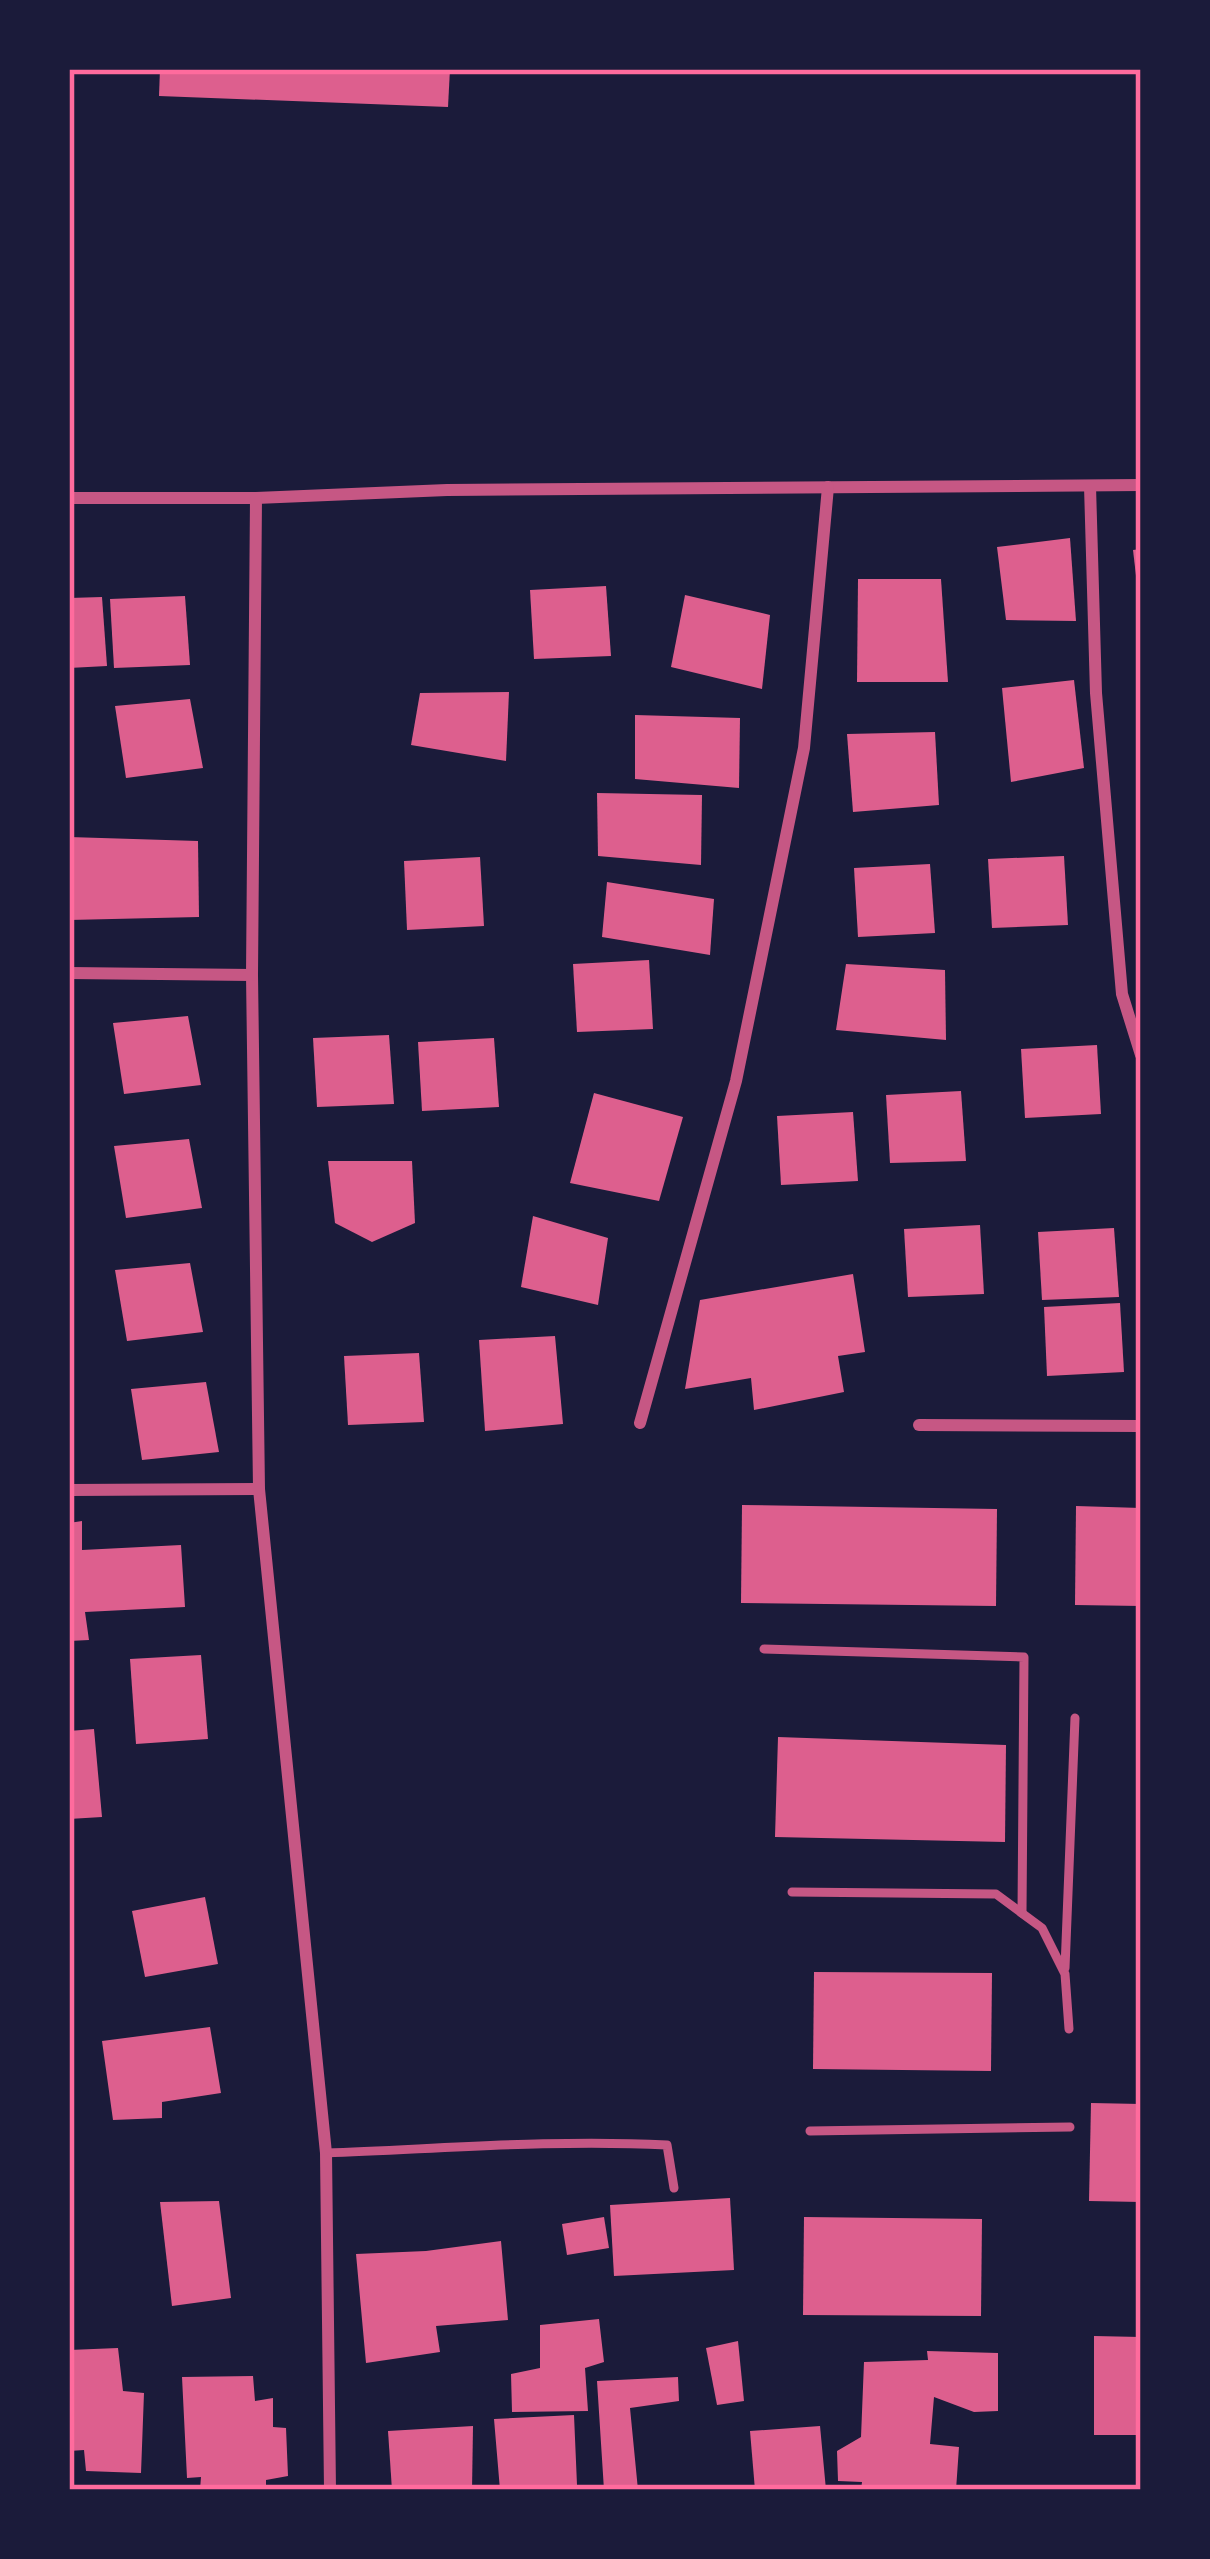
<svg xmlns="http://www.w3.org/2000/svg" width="1210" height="2559" font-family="Literata,serif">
<rect width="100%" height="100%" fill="#1b1b3a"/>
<g fill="#dd5f8e">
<polygon points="160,69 450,69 448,107 159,96"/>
<polygon points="1070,538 1076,621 1006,620 997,547"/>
<polygon points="1141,549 1141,592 1138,593 1133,550"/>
<polygon points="858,579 941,579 948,682 857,682"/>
<polygon points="606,586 611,656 534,659 530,590"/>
<polygon points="685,595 770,615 762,689 671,667"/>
<polygon points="185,596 190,665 114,668 110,599"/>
<polygon points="102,597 107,666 69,668 69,598"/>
<polygon points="1074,680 1084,768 1011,782 1002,688"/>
<polygon points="509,692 506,761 411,745 420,693"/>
<polygon points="190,699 203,768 126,778 115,706"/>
<polygon points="635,715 740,718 739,788 635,779"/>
<polygon points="935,732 939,805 853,812 847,734"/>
<polygon points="597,793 702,795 701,865 598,856"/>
<polygon points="69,837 198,841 199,917 69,920"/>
<polygon points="1064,856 1068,925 992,928 988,859"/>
<polygon points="480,857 484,926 407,930 404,861"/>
<polygon points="930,864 935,933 858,937 854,868"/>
<polygon points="607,882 714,899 710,955 602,937"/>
<polygon points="649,960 653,1029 577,1032 573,964"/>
<polygon points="846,964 945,970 946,1040 836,1030"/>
<polygon points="188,1016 201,1085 124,1094 113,1023"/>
<polygon points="389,1035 394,1104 317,1107 313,1038"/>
<polygon points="494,1038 499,1107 422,1111 418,1042"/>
<polygon points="1097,1045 1101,1114 1025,1118 1021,1049"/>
<polygon points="961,1091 966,1161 890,1163 886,1095"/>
<polygon points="594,1093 683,1117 659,1201 570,1183"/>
<polygon points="853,1112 858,1181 781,1185 777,1116"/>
<polygon points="189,1139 202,1208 126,1218 114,1146"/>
<polygon points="328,1161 412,1161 415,1223 372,1242 335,1223"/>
<polygon points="533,1216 608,1238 598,1305 521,1287"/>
<polygon points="980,1225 984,1294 908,1297 904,1229"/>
<polygon points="1114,1228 1119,1297 1042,1300 1038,1232"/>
<polygon points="190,1263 203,1332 127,1341 115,1270"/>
<polygon points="853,1274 865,1352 838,1356 844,1392 754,1410 751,1378 685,1389 700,1300"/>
<polygon points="1120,1303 1124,1372 1047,1376 1044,1307"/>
<polygon points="555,1336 563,1424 485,1431 479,1340"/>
<polygon points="419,1353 424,1422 348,1425 344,1356"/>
<polygon points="206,1382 219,1452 142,1460 131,1389"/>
<polygon points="742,1505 997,1509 996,1606 741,1603"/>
<polygon points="1076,1506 1141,1508 1141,1606 1075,1605"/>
<polygon points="82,1521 82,1550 181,1545 185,1607 85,1612 89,1640 69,1641 69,1523"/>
<polygon points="201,1655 208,1739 136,1744 130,1659"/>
<polygon points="94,1729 102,1817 69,1819 69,1731"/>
<polygon points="778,1737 1006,1745 1005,1842 775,1837"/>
<polygon points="205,1897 218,1964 145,1977 132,1911"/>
<polygon points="814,1972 992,1973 991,2071 813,2069"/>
<polygon points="210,2027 221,2093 162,2102 162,2118 113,2120 102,2041"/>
<polygon points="1091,2103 1141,2104 1141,2202 1089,2201"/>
<polygon points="730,2198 734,2270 614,2276 610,2205"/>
<polygon points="219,2201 231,2298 172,2306 160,2202"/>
<polygon points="604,2217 609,2248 567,2255 562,2224"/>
<polygon points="804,2217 982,2219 981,2316 803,2315"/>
<polygon points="501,2241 508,2320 436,2326 440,2352 366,2363 356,2254 426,2251"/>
<polygon points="599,2319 604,2362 585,2368 588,2411 512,2412 511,2374 540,2368 540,2325"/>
<polygon points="1094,2336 1141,2337 1141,2435 1094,2435"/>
<polygon points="738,2341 744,2401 717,2405 706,2348"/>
<polygon points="118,2348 123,2391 144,2393 141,2473 86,2471 84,2450 69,2451 69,2350"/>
<polygon points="927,2351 998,2353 998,2411 974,2412 934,2397 930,2444 959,2447 956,2490 861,2490 862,2482 838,2481 837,2451 861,2437 864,2362 928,2360"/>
<polygon points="253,2376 255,2401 273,2398 273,2427 286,2428 288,2476 266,2480 266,2490 200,2490 201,2477 187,2478 182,2377"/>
<polygon points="678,2377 679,2401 630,2408 638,2490 604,2490 597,2381"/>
<polygon points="574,2415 577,2485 555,2485 555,2490 500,2490 494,2419"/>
<polygon points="473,2426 472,2490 392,2490 388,2431"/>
<polygon points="820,2426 826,2490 755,2490 750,2431"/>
</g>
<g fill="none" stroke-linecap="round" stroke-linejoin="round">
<g stroke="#c65784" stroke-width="9">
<polyline points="764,1649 1024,1657 1022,1913"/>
<polyline points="792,1892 996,1894 1042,1928 1065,1974 1069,2029"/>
<polyline points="1065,1968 1075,1718"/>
<polyline points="810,2131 1070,2127"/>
<path d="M326 2153C439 2149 554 2139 667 2145L674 2188"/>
</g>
<g stroke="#c65784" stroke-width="12">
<polyline points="1090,486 1096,693 1122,994 1141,1055"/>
<polyline points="69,498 256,498 447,490 1141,485"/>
<polyline points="256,498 252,975 259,1489 326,2153 330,2490"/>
<polyline points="69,973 252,975"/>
<polyline points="640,1423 736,1081 804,748 828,487"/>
<polyline points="919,1425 1141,1426"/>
<polyline points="69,1490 259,1489"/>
</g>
</g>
<rect width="1210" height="2559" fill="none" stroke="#1b1b3a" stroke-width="144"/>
<rect x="72" y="72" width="1066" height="2415" fill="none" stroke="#ff6b9d" stroke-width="4.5"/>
</svg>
